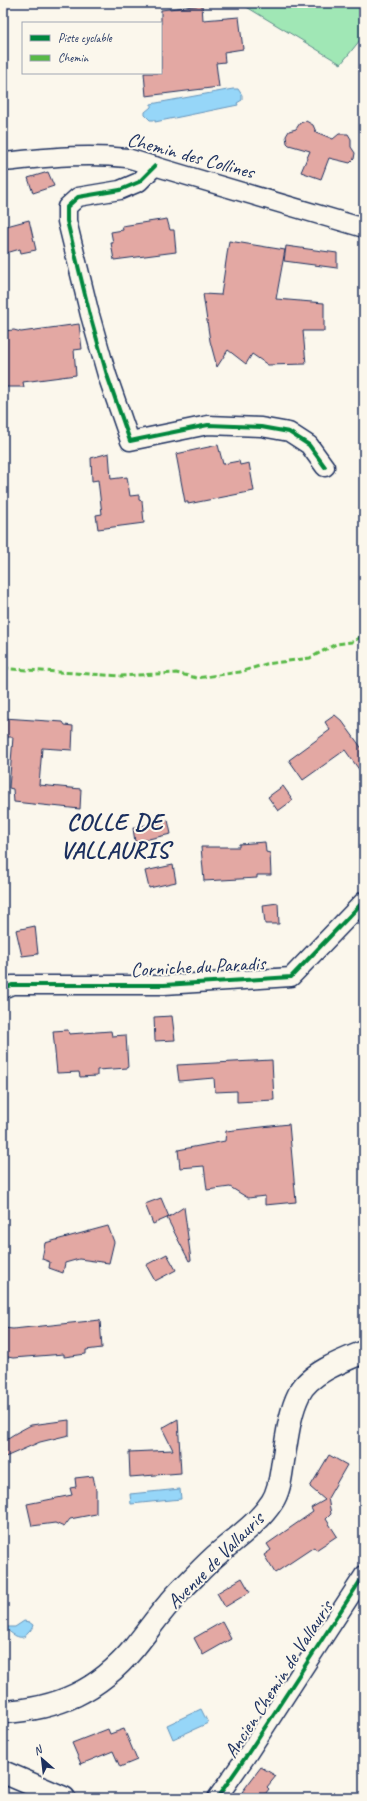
<svg xmlns="http://www.w3.org/2000/svg" width="367" height="1801" font-family="Caveat,sans-serif">
<rect width="100%" height="100%" fill="#fbf7ec"/>
<filter id="ink" filterUnits="userSpaceOnUse"><feTurbulence type="fractalNoise" baseFrequency=".025" numOctaves="2"/><feDisplacementMap in="SourceGraphic" scale="8" xChannelSelector="R" yChannelSelector="G"/><feConvolveMatrix kernelMatrix="1 2 1 2 8 2 1 2 1" color-interpolation-filters="sRGB"/></filter>
<g filter="url(#ink)">
<polygon fill="#a0e7b5" stroke="#5e8b8a" points="240,3 364,3 364,35 341,64"/>
<g fill="#96d6f8" stroke="#6593ba">
<polygon points="233,89 238,89 242,95 242,100 237,103 238,105 155,122 155,120 150,120 145,115 145,112 151,107 151,104"/>
<polygon points="180,1489 181,1499 131,1504 130,1494"/>
<path d="M24 1621 29 1622 33 1625C32 1629 31 1630 28 1633 21 1643 11 1633 4 1627H15Z"/>
<polygon points="201,1709 208,1723 173,1739 167,1725"/>
</g>
<g fill="#e3a8a3" stroke="#1b2f5e">
<polygon points="202,5 203,20 239,17 243,49 224,52 225,62 216,63 219,87 146,96 144,73 161,73 161,10"/>
<polygon points="306,121 313,125 316,132 333,139 339,134 348,134 351,139 351,147 355,153 354,159 350,163 329,158 321,179 301,172 310,151 289,145 287,143 286,136 289,131 296,129 300,123"/>
<polygon points="48,172 54,186 33,193 28,178"/>
<polygon points="167,219 170,230 174,230 176,252 114,260 111,243 113,243 111,232 123,230 122,226"/>
<polygon points="29,220 36,250 21,253 20,249 3,254 3,227"/>
<polygon points="229,241 285,250 276,299 324,303 324,331 303,331 306,364 268,365 252,354 246,364 228,350 217,367 210,341 203,294 221,295"/>
<polygon points="286,246 337,253 337,268 284,261"/>
<polygon points="79,324 82,349 74,350 76,375 23,382 24,387 3,387 3,331 14,330 21,332"/>
<polygon points="218,445 223,464 239,461 240,465 249,463 254,491 188,504 188,502 185,502 176,454"/>
<polygon points="109,453 111,479 127,477 130,496 139,495 139,500 142,501 144,523 98,529 96,515 102,514 98,480 92,481 91,458"/>
<polygon points="335,715 342,721 363,750 364,774 363,775 345,750 303,780 289,760 330,730 325,722"/>
<polygon points="4,718 63,722 65,725 73,726 72,750 42,748 39,785 81,789 80,809 14,802 13,789 9,788 13,737 3,737"/>
<polygon points="283,786 293,800 278,811 268,797"/>
<polygon points="168,820 171,834 135,842 133,828"/>
<polygon points="265,842 266,852 270,853 271,875 257,875 257,878 204,881 201,847 239,847 239,844"/>
<polygon points="173,865 176,882 149,888 145,871"/>
<polygon points="278,903 279,924 265,924 263,905"/>
<polygon points="35,926 38,954 22,956 16,930"/>
<polygon points="172,1016 175,1040 155,1041 154,1017"/>
<polygon points="68,1030 69,1034 111,1031 112,1036 126,1035 128,1068 97,1070 97,1076 80,1077 79,1072 57,1073 53,1031"/>
<polygon points="272,1060 274,1100 237,1102 237,1091 215,1092 214,1078 179,1081 177,1065"/>
<polygon points="289,1124 296,1202 265,1205 265,1196 248,1198 230,1187 207,1190 204,1166 180,1168 178,1150 225,1141 226,1131"/>
<polygon points="161,1198 169,1217 153,1224 145,1204"/>
<polygon points="184,1207 191,1260 189,1261 167,1218"/>
<polygon points="108,1226 114,1242 109,1263 79,1259 65,1263 63,1273 49,1268 50,1262 42,1259 45,1243"/>
<polygon points="167,1254 176,1270 155,1281 146,1265"/>
<polygon points="100,1320 102,1348 86,1350 86,1354 64,1357 64,1354 13,1358 3,1356 3,1328 13,1329"/>
<polygon points="178,1419 181,1473 130,1477 129,1452 173,1450 162,1428"/>
<polygon points="69,1420 69,1435 40,1442 3,1458 3,1441 16,1433 31,1425"/>
<polygon points="329,1455 347,1465 328,1498 331,1514 326,1519 337,1536 316,1550 314,1547 275,1573 264,1555 271,1550 267,1544 313,1512 311,1508 325,1500 310,1487"/>
<polygon points="93,1476 96,1490 96,1514 70,1519 64,1527 55,1523 32,1526 27,1504 72,1495 70,1488 76,1487 75,1478"/>
<polygon points="242,1578 250,1592 225,1607 217,1593"/>
<polygon points="222,1622 231,1639 203,1655 194,1638"/>
<polygon points="108,1729 110,1734 124,1729 137,1760 120,1767 113,1751 81,1764 72,1743"/>
<polygon points="261,1767 276,1776 267,1787 269,1789 262,1798 250,1798 242,1792"/>
</g>
<g fill="none" stroke-linecap="round" stroke-linejoin="round">
<defs>
<g id="street">
<path d="M3 162C45 158 85 153 127 158L364 228"/>
<polyline points="155,166 139,182 120,190 78,197 67,207 67,221 90,315 107,375 130,441 208,425 261,427 289,432 309,445 325,467"/>
<polyline points="3,989 12,985 164,985 291,977 364,901"/>
<polyline points="217,1798 245,1758 364,1575"/>
</g>
<g id="secondary">
<path d="M3 1712C58 1709 98 1691 134 1648 151 1627 166 1604 186 1585 197 1574 208 1562 220 1552 239 1536 259 1522 272 1502 280 1490 281 1474 283 1461 287 1439 289 1414 299 1394 309 1373 344 1360 364 1352"/>
<polyline points="3,1772 64,1798"/>
</g>
</defs>
<use href="#street" stroke="#1b2f5e" stroke-width="21"/>
<use href="#secondary" stroke="#1b2f5e" stroke-width="25"/>
<use href="#street" stroke="#fbf7ec" stroke-width="18"/>
<use href="#secondary" stroke="#fbf7ec" stroke-width="22"/>
<polyline stroke="#58b947" stroke-width="3" stroke-dasharray="6 3" stroke-linecap="butt" points="3,667 11,669 121,676 176,673 197,678 240,672 266,664 310,658 336,644 352,642 364,635"/>
<defs>
<g id="cycleway">
<polyline points="155,166 139,182 120,190 78,197 67,207 67,221 90,315 107,375 130,441 208,425 261,427 289,432 309,445 325,467"/>
<polyline points="3,989 12,985 164,985 291,977 364,901"/>
<polyline points="217,1798 245,1758 364,1575"/>
</g>
</defs>
<use href="#cycleway" stroke="#fbf7ec" stroke-width="6"/>
<use href="#cycleway" stroke="#00873e" stroke-width="4"/>
</g>
</g>
<g text-anchor="middle" stroke-width="4" stroke-linejoin="round" paint-order="stroke">
<g font-size="20" fill="#1b2f5e" stroke="#fbf7ec">
<text transform="translate(191 155) rotate(15)" y="7">Chemin des Collines</text>
<text transform="translate(198 966) rotate(-3)" y="7">Corniche du Paradis</text>
<text transform="translate(215 1560) rotate(-45)" y="7">Avenue de Vallauris</text>
<text transform="translate(278 1679) rotate(-57)" y="7">Ancien Chemin de Vallauris</text>
</g>
<g font-size="24" font-weight="bold" letter-spacing="1" fill="#1b2f5e" stroke="#fbf7ec">
<text x="115" y="830">COLLE DE<tspan x="115" dy="28">VALLAURIS</tspan></text>
</g>
</g>
<rect width="367" height="1801" fill="none" stroke="#fbf7ec" stroke-width="16"/>
<rect x="8" y="8" width="351" height="1785" fill="none" stroke="#1b2f5e" stroke-width="1.5" filter="url(#ink)"/>
<rect x="22" y="22" width="140" height="52" fill="#fbf7ec" stroke="#a1a7b3"/>
<rect x="30" y="35" width="20" height="6" fill="#00873e" stroke="#a1a7b3"/>
<text x="58" y="42" font-size="12" fill="#1b2f5e">Piste cyclable</text>
<rect x="30" y="55" width="20" height="6" fill="#58b947" stroke="#a1a7b3"/>
<text x="58" y="62" font-size="12" fill="#1b2f5e">Chemin</text>
<g transform="translate(42 1759) rotate(332)" stroke="#fbf7ec" stroke-width="3" paint-order="stroke">
<path d="M0-3L7 15L0 10L-7 15Z" fill="#1b2f5e"/>
<text y="-6" font-size="11" font-weight="bold" text-anchor="middle" fill="#1b2f5e">N</text>
</g>
</svg>
